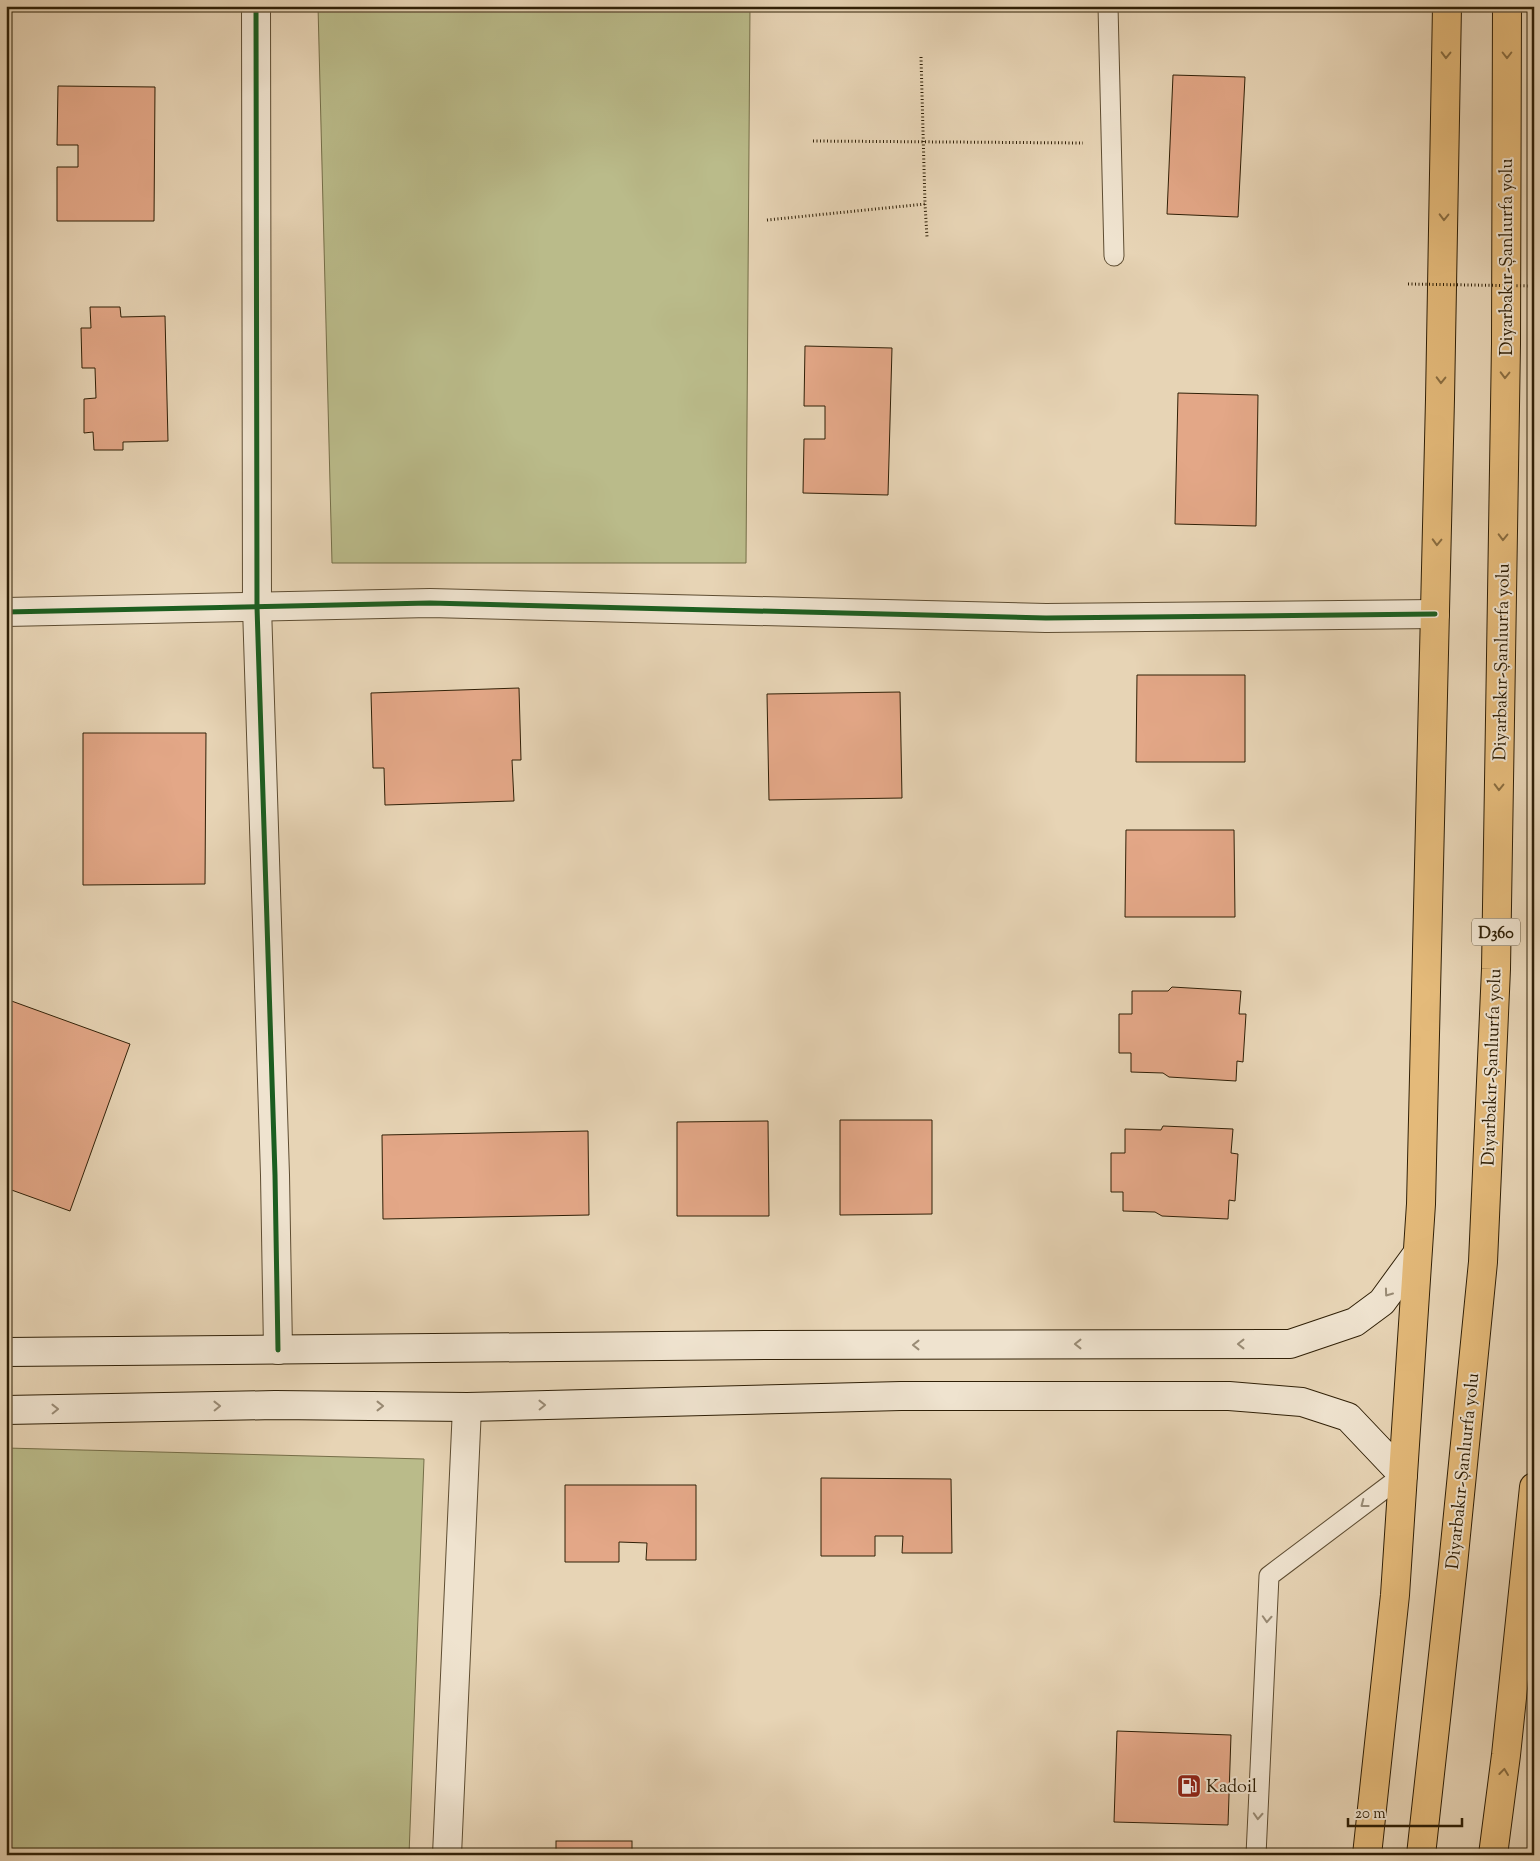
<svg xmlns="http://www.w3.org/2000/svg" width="1540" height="1861" font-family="'Sorts Mill Goudy',serif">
<rect width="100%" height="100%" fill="#e7d4b5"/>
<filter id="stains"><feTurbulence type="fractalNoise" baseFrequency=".004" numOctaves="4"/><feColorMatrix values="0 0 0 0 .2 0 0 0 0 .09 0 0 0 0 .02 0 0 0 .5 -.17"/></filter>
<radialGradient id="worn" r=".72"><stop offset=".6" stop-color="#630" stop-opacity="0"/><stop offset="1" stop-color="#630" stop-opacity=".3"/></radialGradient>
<g fill="#babb8a" stroke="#756e48">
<polygon points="318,6 750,6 746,563 332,563"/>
<polygon points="6,1448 424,1459 409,1855 6,1855"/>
</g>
<g fill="#e3a787" stroke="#302007">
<polygon points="1173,75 1245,77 1238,217 1167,214"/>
<polygon points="58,86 155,87 154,221 57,221 57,167 78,167 78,145 57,145"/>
<polygon points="90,307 120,307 121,317 165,316 168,441 123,442 123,450 94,450 93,432 84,433 84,399 96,398 95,368 82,368 81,328 91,328"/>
<polygon points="805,346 892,348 888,495 803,493 804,439 825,439 825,406 804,406"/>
<polygon points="1178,393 1258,395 1256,526 1175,524"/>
<polygon points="1137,675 1245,675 1245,762 1136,762"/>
<polygon points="519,688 521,760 512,760 514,801 385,805 384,768 373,768 371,693"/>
<polygon points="900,692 902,798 769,800 767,694"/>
<polygon points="83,733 206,733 205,884 83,885"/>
<polygon points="1126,830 1234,830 1235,917 1125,917"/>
<polygon points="1172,987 1241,991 1239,1014 1246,1014 1243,1062 1237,1061 1236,1081 1169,1077 1163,1073 1131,1072 1131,1053 1119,1053 1119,1014 1132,1014 1132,991 1168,991"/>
<polygon points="6,999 130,1044 70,1211 6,1188"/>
<polygon points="840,1120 932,1120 932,1214 840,1215"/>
<polygon points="768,1121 769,1216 677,1216 677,1122"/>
<polygon points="1163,1126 1233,1129 1231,1153 1238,1154 1235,1201 1229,1200 1228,1219 1162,1216 1155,1212 1123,1211 1123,1192 1111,1192 1111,1153 1125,1153 1125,1129 1161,1130"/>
<polygon points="588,1131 589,1215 383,1219 382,1135"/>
<polygon points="821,1478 951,1479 952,1553 902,1553 903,1536 875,1536 875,1556 821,1556"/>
<polygon points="565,1485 696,1485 696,1560 646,1560 647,1543 619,1542 619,1562 565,1562"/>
<polygon points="1117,1731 1231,1735 1228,1825 1114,1822"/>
<rect x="556" y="1841" width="76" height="14"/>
</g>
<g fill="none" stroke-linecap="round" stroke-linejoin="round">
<defs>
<g id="service">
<polyline points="1108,6 1114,256"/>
<polyline points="1256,1855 1269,1576 1403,1475"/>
</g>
<g id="minor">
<polyline points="256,6 257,607 275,1175 278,1350"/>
<polyline points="6,612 430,603 1046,618 1435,614"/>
<polyline points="447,1855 467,1407"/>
</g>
<g id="secondary">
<polyline points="6,1352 766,1345 1290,1344 1355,1322 1382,1302 1417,1254"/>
<polyline points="6,1410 275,1405 467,1407 901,1396 1229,1396 1302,1402 1348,1417 1403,1475"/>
</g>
<g id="trunk">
<polyline points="1367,1855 1395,1595 1421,1204 1440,399 1447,6"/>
<polyline points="1421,1855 1453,1565 1483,1262 1496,969 1506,344 1507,6"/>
<polyline points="1493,1855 1506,1755 1534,1487"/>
</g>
</defs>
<use href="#service" stroke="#5e4d32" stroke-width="21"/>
<use href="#minor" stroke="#5e4d32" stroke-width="30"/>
<use href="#secondary" stroke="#302007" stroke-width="30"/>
<use href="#trunk" stroke="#302007" stroke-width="30"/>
<g stroke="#302007" stroke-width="3" stroke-dasharray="1 2.5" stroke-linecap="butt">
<polyline points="921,57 925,204 927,237"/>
<polyline points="813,141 1083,143"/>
<polyline points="767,220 925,204"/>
</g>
<use href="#service" stroke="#efe3cf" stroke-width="19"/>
<use href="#minor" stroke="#efe3cf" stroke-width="28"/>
<use href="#secondary" stroke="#efe3cf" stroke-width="28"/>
<use href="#trunk" stroke="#e4ba7a" stroke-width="28"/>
<polyline stroke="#302007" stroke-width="3" stroke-dasharray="1 2.5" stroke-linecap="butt" points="1408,284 1534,286"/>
<defs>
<g id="cycleway">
<polyline points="256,6 257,607 275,1175 278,1350"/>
<polyline points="6,612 430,603 1046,618 1435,614"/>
</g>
</defs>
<use href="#cycleway" stroke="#efe3cf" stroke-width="8"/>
<use href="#cycleway" stroke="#1b5e20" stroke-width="5"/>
</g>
<defs><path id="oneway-chevron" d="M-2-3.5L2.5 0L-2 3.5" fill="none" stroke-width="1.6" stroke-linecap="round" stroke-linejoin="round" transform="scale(1.25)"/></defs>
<g stroke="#8a6d40">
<use href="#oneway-chevron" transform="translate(1446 55) rotate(91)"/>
<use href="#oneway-chevron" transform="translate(1507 55) rotate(90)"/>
<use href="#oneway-chevron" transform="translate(1444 217) rotate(91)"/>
<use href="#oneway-chevron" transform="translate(1505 375) rotate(91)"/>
<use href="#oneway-chevron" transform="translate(1441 380) rotate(91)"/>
<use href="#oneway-chevron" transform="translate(1503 537) rotate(91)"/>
<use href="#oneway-chevron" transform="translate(1437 542) rotate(92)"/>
<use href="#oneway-chevron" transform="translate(1499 787) rotate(91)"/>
<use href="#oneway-chevron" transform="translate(1504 1772) rotate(-83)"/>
</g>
<g stroke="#998b75">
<use href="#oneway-chevron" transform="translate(1388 1293) rotate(126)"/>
<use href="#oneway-chevron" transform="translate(1078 1344) rotate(180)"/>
<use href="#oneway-chevron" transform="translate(1241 1344) rotate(180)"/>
<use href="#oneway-chevron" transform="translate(916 1345) rotate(180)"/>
<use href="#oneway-chevron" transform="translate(542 1405) rotate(-1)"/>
<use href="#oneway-chevron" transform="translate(217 1406) rotate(-1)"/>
<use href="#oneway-chevron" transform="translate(380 1406)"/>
<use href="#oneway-chevron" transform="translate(55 1409) rotate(-1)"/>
<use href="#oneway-chevron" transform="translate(1364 1504) rotate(143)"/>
<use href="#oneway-chevron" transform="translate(1267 1619) rotate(93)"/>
<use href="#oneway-chevron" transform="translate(1258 1816) rotate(93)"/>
</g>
<defs>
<symbol id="fuel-square" viewBox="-11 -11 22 22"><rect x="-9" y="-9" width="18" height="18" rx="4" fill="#8f2418" stroke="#efe3cf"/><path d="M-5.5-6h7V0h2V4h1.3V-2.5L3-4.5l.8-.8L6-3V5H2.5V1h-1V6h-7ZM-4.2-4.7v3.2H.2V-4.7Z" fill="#fff"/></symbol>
</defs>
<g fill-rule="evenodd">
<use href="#fuel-square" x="1175" y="1772" width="28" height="28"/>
</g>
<g text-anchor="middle" stroke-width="4" stroke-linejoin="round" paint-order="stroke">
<rect fill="#efe3cf" stroke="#695a43" stroke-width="1" x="1472" y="918.5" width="48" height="27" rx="4"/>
<g font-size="16" font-weight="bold" fill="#302007">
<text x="1496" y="938">D360</text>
</g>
<g font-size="18" fill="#302007" stroke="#efe3cf">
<text transform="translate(1506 257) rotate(-90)" y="6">Diyarbakır-Şanlıurfa yolu</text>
<text transform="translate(1501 662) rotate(-89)" y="6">Diyarbakır-Şanlıurfa yolu</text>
<text transform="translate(1491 1067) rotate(-88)" y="6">Diyarbakır-Şanlıurfa yolu</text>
<text transform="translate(1462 1471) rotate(-84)" y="6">Diyarbakır-Şanlıurfa yolu</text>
</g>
<g font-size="18" fill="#302007" stroke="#efe3cf" text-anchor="start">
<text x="1206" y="1792">Kadoil</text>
</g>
</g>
<rect width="1540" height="1861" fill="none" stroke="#e7d4b5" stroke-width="25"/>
<rect x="8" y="8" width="1525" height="1846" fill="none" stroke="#302007" stroke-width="2.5"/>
<rect x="12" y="12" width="1515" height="1836" fill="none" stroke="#302007"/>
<path d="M1348 1818v8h114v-8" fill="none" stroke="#302007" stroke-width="2.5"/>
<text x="1355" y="1818" font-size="15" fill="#302007" stroke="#efe3cf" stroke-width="4" paint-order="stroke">20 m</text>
<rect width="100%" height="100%" filter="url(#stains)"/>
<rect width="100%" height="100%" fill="url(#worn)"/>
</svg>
